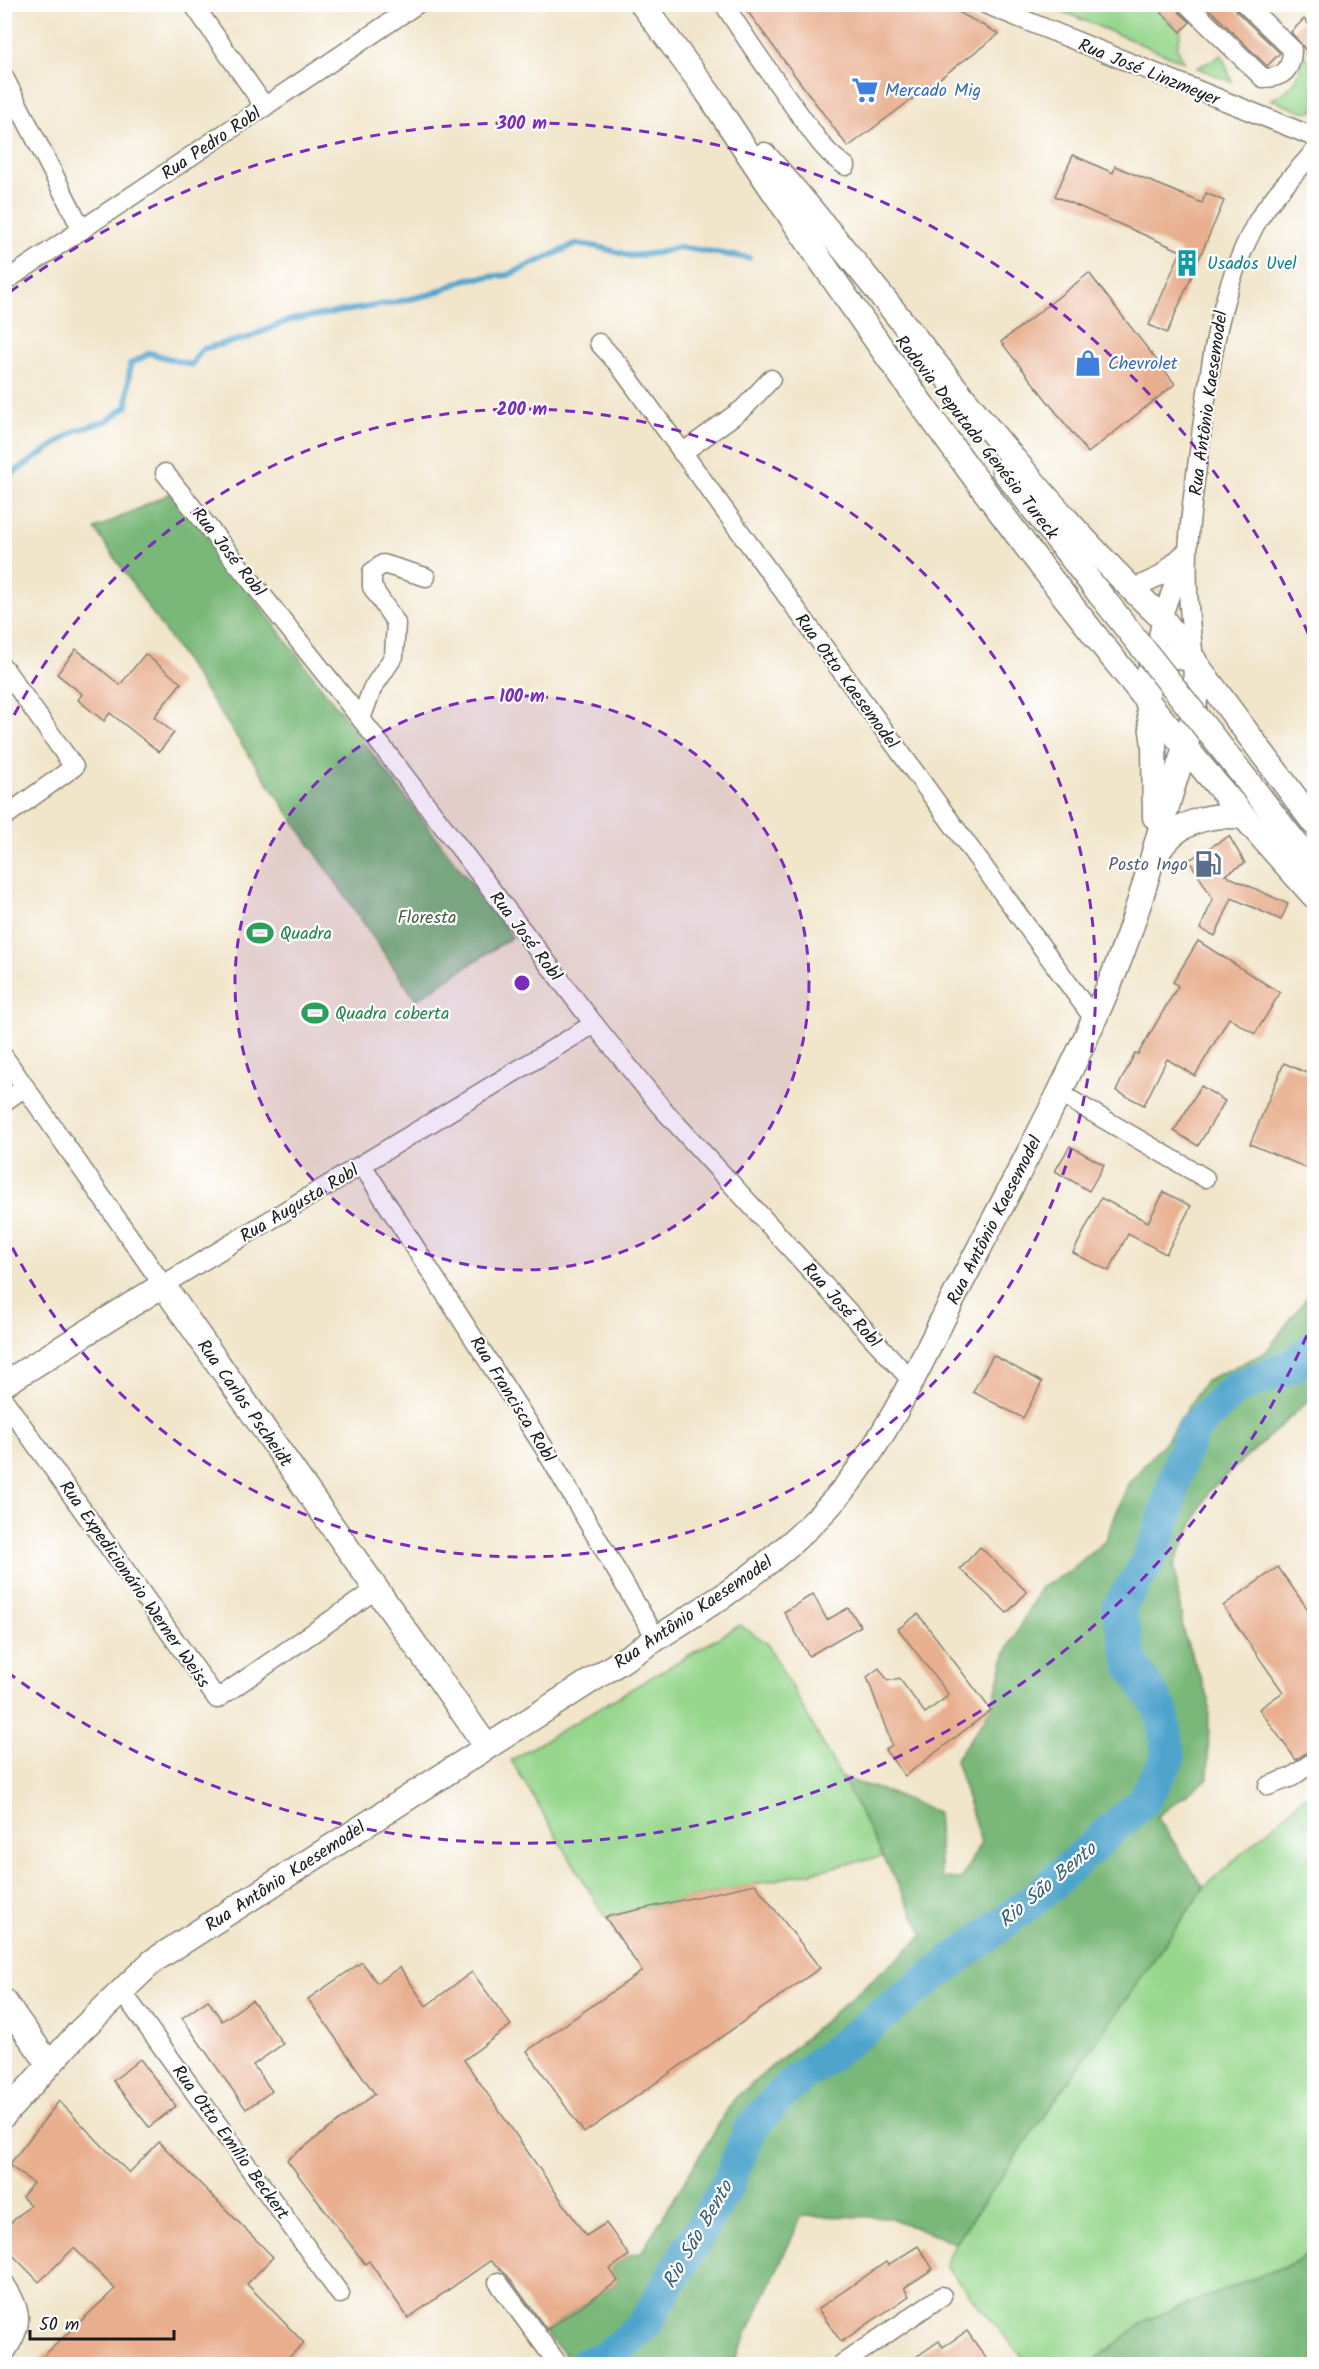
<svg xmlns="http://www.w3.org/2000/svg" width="1319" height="2369" font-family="Kalam,sans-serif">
<rect width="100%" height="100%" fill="#fff"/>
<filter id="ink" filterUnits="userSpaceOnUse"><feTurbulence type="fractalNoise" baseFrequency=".0167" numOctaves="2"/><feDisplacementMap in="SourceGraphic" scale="12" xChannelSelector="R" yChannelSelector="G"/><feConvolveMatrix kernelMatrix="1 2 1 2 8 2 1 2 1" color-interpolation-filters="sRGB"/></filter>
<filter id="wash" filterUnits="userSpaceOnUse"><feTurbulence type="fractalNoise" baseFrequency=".008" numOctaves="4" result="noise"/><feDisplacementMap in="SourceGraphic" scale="24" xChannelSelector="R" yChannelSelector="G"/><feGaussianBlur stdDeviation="1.35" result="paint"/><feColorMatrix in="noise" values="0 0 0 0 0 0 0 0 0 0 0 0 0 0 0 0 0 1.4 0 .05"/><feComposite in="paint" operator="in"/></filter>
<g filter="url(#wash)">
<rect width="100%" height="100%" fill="#f1e5ca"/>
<g fill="#97d78d" stroke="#5a7a54" stroke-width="1.5">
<polygon points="1047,5 1153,5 1181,32 1177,47 1184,62"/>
<path d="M1301 52 1314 65V111C1299 114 1285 104 1271 99 1294 90 1302 76 1301 52Z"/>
<polygon points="1222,55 1232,82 1197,68"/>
<polygon points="740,1625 767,1643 885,1856 605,1917 511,1760"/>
<polygon points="1314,1788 1314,2250 1293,2263 1146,2320 1090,2364 1028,2364 945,2265 955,2243 1204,1888"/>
</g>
<g fill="#79b878" stroke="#4a6a4a" stroke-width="1.5">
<polygon points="173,492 512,937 416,1000 95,529"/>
<polygon points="1314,1288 1314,1396 1209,1491 1174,1564 1184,1635 1209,1700 1208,1778 1157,1817 1204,1888 955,2243 888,2217 802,2216 733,2364 573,2364 544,2332 618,2281 610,2269 629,2255 641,2253 734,2099 924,1935 842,1778 891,1793 937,1812 941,1878 961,1879 981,1842 955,1760 991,1710 1006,1652 1040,1588 1067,1573 1105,1541 1128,1484 1167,1439 1206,1380 1265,1353"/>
<polygon points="1314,2250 1314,2364 1090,2364 1146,2320 1293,2263"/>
</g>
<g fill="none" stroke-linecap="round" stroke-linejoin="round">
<polyline stroke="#50a4cc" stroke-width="6" points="4,479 75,431 107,421 127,406 130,364 150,353 191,365 202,349 247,338 290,320 392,303 432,294 467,279 508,275 576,244 599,247 631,256 658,253 678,247 749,258"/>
<polyline stroke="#50a4cc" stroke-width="34" points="585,2364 604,2359 644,2325 728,2184 751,2127 794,2082 1037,1897 1143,1801 1169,1756 1161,1710 1132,1665 1118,1608 1145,1567 1161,1531 1181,1458 1194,1428 1236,1388 1291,1367 1314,1347"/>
</g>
<g id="blocks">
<g fill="#e8ae8d">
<polygon points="742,4 944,4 999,34 848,147"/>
<polygon points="1153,4 1176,4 1179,12 1190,22 1181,32"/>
<polygon points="1204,4 1234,4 1237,12 1280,53 1267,66"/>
<polygon points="1304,19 1314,30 1314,60 1291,32"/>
<polygon points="1073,155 1113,173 1115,166 1202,203 1206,193 1224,201 1167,333 1149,325 1181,251 1055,196"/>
<polygon points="1089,273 1175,384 1088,453 1001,342"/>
<polygon points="76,649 120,685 145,654 181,683 154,717 174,733 159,752 110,713 104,721 78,700 82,694 57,674"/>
<polygon points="1229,836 1245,863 1225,875 1288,904 1281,920 1232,898 1215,936 1200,929 1213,899 1189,860"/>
<polygon points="1198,941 1280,993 1255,1034 1229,1018 1195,1076 1167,1059 1144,1105 1116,1091 1135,1053 1138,1054 1178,986 1173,982"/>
<polygon points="1284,1063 1314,1076 1314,1171 1250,1144"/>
<polygon points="1201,1086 1225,1101 1198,1146 1174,1131"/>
<polygon points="1070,1146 1104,1165 1089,1191 1055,1171"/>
<polygon points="1164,1192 1191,1206 1166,1254 1128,1234 1109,1271 1073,1253 1101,1198 1148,1222"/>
<polygon points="993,1355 1042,1382 1023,1418 973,1392"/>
<polygon points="980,1547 1027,1592 1007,1613 960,1569"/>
<polygon points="1278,1567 1314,1618 1314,1747 1296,1760 1259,1709 1283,1692 1223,1606"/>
<polygon points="813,1594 827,1620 848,1608 861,1626 809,1656 784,1612"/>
<polygon points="918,1614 991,1710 905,1776 885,1750 892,1745 867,1677 879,1668 888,1681 899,1678 925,1713 949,1695 898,1629"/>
<polygon points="755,1884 820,1968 584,2133 527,2051 642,1971 605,1917"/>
<polygon points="362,1962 377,1983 400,1967 426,2006 472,1972 511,2025 464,2060 586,2236 606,2223 629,2255 610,2269 618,2281 547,2330 507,2275 490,2261 408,2318 369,2261 365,2264 287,2160 375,2094 308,1999"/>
<polygon points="208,2000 222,2021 252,2000 283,2044 253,2065 272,2091 246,2109 182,2018"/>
<polygon points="140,2059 176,2106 149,2127 113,2081"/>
<polygon points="59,2101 129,2173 159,2142 273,2257 247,2284 304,2343 282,2364 35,2364 115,2289 74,2248 39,2282 4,2246 4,2229 30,2205 22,2197 33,2183 9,2165"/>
<polygon points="918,2246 933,2269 904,2288 909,2296 841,2342 818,2309 886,2262 888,2265"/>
<polygon points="967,2331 990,2364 906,2364 939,2341 943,2347"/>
</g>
</g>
</g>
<g filter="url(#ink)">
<use href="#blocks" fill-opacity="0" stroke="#868073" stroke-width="1.5"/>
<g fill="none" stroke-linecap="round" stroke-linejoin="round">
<defs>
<g id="minor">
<polyline points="193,4 265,107"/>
<path d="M724 4C747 41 772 76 797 111 812 131 825 154 846 166"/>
<polyline points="985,4 1314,137"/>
<path d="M1187 4 1263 78C1284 78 1292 69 1292 49L1245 4"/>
<polyline points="4,77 82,230"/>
<polyline points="4,282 417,4"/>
<polyline points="599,343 619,365 1094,1019"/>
<polyline points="682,453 744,408 771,379"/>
<polyline points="165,473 361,719 594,1024 661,1107 911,1380"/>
<polyline points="1132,589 1160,576 1182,555"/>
<path d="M1194 660C1190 620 1185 578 1189 537 1191 501 1198 465 1202 428 1212 354 1219 294 1254 227 1269 199 1294 175 1314 152"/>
<polyline points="1152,664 1162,618 1184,555"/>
<polyline points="4,668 74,767 4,817"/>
<polyline points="361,719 372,689 394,656 396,623 372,587 372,572 383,564 426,577"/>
<polyline points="4,1057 163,1285 594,1024"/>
<polyline points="1059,1093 1205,1178"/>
<polyline points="4,1102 25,1087"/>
<polyline points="362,1165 543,1446 656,1638"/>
<polyline points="4,1400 217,1699 375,1590"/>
<polyline points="1268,1786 1292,1777 1314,1761"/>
<polyline points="121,1990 340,2294"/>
<path d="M4 2282C24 2312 24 2326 4 2355"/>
<polyline points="498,2282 558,2364"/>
<polyline points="842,2364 942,2296"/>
</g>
<g id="major">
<polyline points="642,4 718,106"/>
<path d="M708 93C893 373 1089 647 1314 896"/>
<path d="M764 155C899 307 1013 478 1162 618L1314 823"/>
<polyline points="1004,471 1099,593"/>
<polyline points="1238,769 1314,867"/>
<polyline points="1155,817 1154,745 1147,696 1148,674 1152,664 1161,658 1172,655 1194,660"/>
<path d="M1157 854C1175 822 1209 813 1243 817"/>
<polyline points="4,1384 163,1285 487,1747"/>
<polyline points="4,2001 49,2064"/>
<path d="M4 2115 80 2031 153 1961 723 1596C769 1564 812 1529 847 1485 893 1427 924 1355 958 1289 1012 1184 1070 1080 1115 971 1138 914 1153 855 1170 796 1182 755 1203 703 1194 660"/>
</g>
</defs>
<use href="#minor" stroke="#868073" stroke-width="21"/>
<use href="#major" stroke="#868073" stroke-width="27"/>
<use href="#minor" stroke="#fff" stroke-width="18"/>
<use href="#major" stroke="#fff" stroke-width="24"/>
<defs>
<polyline id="major-bridge" points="1099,593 1238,769"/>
</defs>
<use href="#major-bridge" stroke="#868073" stroke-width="27" stroke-linecap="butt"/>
<use href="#major-bridge" stroke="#fff" stroke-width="24"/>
</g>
</g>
<circle cx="522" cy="983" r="287" fill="#7b2cbf" fill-opacity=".12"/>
<g fill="none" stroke="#7b2cbf" stroke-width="3" stroke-dasharray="10 8">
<circle cx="522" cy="983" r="287"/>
<path d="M6 731A574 574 0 1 1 6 1235"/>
<path d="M1314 1319A860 860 0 0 1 10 1674M10 292A860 860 0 0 1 1314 647"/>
</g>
<defs>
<symbol id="supermarket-bare" viewBox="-9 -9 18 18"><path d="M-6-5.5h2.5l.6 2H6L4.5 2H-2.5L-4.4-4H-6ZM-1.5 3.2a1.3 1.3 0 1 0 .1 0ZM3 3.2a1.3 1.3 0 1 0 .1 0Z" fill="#3f7fe0" stroke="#fff" stroke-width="2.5" paint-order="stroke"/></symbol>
<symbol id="building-bare" viewBox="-9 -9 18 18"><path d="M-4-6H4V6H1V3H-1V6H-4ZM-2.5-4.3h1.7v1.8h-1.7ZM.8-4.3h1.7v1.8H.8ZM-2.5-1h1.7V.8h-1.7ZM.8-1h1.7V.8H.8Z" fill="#0f9aa8" stroke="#fff" stroke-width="2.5" paint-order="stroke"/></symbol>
<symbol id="shop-bare" viewBox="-9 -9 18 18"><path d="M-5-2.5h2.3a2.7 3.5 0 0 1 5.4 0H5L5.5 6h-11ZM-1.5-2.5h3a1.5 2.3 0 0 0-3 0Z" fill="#3f7fe0" stroke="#fff" stroke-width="2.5" paint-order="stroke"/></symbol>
<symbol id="fuel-bare" viewBox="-9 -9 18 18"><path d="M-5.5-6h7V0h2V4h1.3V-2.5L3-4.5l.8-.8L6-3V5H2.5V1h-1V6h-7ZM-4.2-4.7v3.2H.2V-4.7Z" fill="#5c6f8a" stroke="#fff" stroke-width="2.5" paint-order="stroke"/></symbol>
<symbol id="stadium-bare" viewBox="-9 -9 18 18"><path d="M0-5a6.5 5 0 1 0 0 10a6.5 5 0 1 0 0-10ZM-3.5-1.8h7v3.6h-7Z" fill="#2e9e5b" stroke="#fff" stroke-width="2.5" paint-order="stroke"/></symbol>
</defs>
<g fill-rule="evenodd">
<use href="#supermarket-bare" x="846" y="71" width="38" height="38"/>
<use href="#building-bare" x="1168" y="244" width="38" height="38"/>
<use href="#shop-bare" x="1069" y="344" width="38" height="38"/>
<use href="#fuel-bare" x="1189" y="845" width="38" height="38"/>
<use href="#stadium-bare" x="241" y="914" width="38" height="38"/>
<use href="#stadium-bare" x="296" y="994" width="38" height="38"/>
</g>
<g text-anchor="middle" stroke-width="4.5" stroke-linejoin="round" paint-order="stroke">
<g font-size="18" fill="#1c1c1c" stroke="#fff">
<text transform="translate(1149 72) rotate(22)" y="6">Rua José Linzmeyer</text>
<text transform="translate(211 143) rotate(-34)" y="6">Rua Pedro Robl</text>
<text transform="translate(1208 403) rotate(-82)" y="6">Rua Antônio Kaesemodel</text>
<text transform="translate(977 437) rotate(52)" y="6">Rodovia Deputado Genésio Tureck</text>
<text transform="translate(229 552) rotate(52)" y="6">Rua José Robl</text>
<text transform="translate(847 681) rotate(54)" y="6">Rua Otto Kaesemodel</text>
<text transform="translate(526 936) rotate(53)" y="6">Rua José Robl</text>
<text transform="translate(299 1203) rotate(-31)" y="6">Rua Augusta Robl</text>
<text transform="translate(994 1220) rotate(-63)" y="6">Rua Antônio Kaesemodel</text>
<text transform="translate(842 1305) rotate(48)" y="6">Rua José Robl</text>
<text transform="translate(513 1399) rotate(58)" y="6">Rua Francisca Robl</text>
<text transform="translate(245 1403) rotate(55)" y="6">Rua Carlos Pscheidt</text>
<text transform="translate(135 1584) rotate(55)" y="6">Rua Expedicionário Werner Weiss</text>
<text transform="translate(693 1612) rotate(-34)" y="6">Rua Antônio Kaesemodel</text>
<text transform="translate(285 1876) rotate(-33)" y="6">Rua Antônio Kaesemodel</text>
<text transform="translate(231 2142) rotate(54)" y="6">Rua Otto Emílio Beckert</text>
</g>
<g font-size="18" fill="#366cbe" stroke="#fff" text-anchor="start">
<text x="885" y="96">Mercado Mig</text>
<text x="1108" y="369">Chevrolet</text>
</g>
<g font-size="18" fill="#0d838f" stroke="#fff" text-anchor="start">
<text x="1207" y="269">Usados Uvel</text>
</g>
<g font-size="18" fill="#4e5e75" stroke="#fff" text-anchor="end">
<text x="1188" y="870">Posto Ingo</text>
</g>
<g font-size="18" fill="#475d44" stroke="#fff">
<text x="427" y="923">Floresta</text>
</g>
<g font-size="18" fill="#27864d" stroke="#fff" text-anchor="start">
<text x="280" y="939">Quadra</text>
<text x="335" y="1019">Quadra coberta</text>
</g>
<g font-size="20" font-style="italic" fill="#366074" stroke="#fff">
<text transform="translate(1047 1884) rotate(-40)" y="7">Rio São Bento</text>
<text transform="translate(697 2234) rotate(-60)" y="7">Rio São Bento</text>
</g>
</g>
<circle cx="522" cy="983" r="9" fill="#7b2cbf" stroke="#fff" stroke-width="3"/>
<g font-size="18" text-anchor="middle" font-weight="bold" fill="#7b2cbf" stroke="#fff" stroke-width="4.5" stroke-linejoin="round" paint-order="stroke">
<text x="522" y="129">300 m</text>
<text x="522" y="415">200 m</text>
<text x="522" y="702">100 m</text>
</g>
<rect width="1319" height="2369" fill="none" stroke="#fff" stroke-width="24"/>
<path d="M30 2330v9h144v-9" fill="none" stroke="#1c1c1c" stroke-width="3"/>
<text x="39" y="2330" font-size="18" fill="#1c1c1c" stroke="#ffffff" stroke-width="4.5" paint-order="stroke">50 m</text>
</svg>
